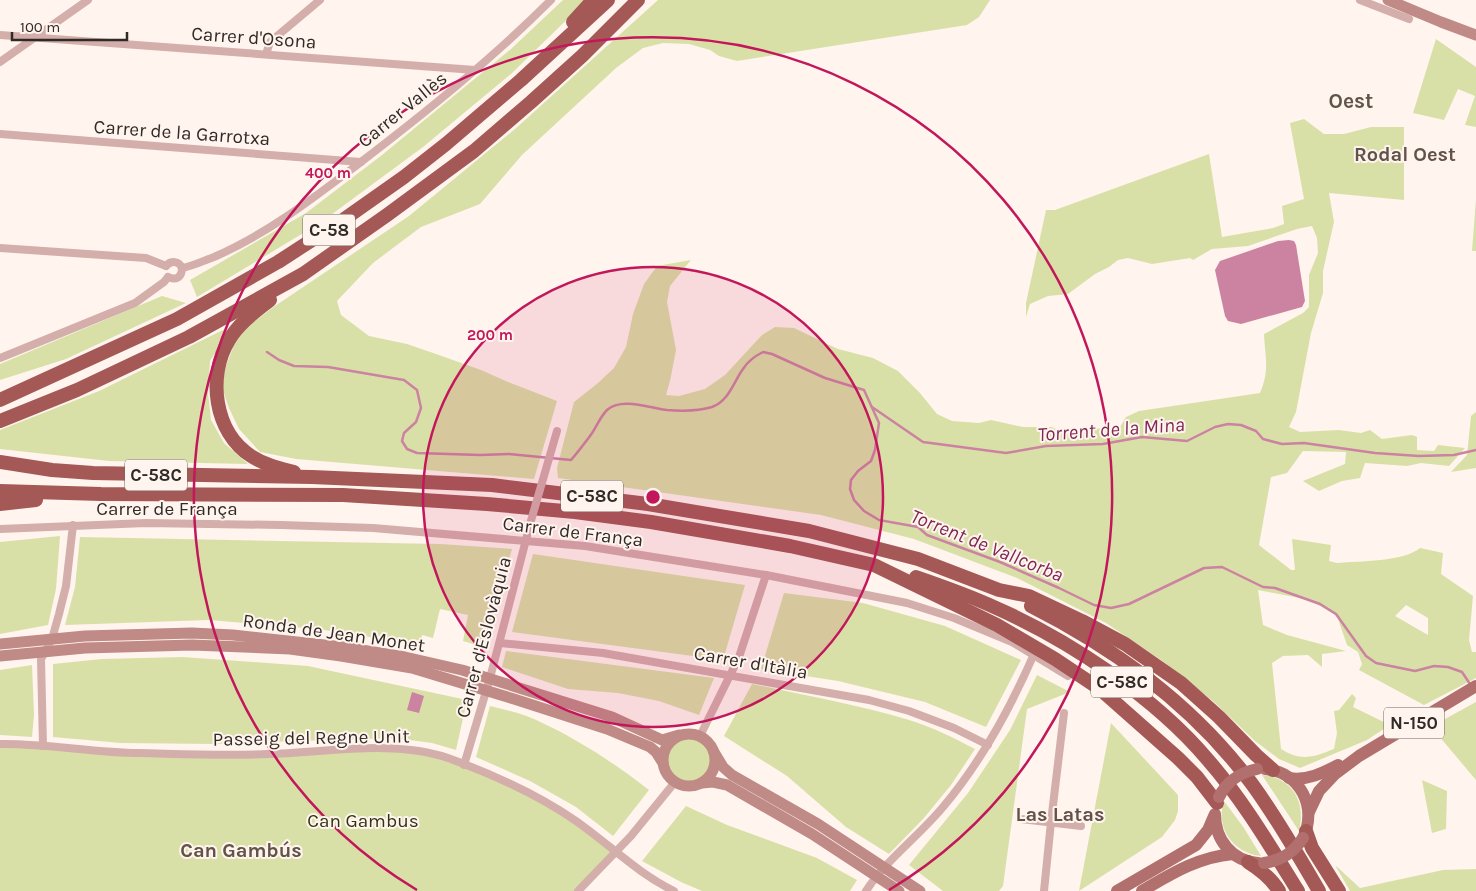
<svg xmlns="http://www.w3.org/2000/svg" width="1476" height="891" font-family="Karla,sans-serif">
<rect width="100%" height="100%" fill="#fff4ee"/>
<g fill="#d9e0a7" fill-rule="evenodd">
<polygon points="563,0 587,0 512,73 423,147 320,223 197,297 190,280 306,213 382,155 511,49"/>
<polygon points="658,0 990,0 979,17 967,25 737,61 719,56 710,50 689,44 663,43 643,48 616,68 522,155 480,204 421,227 373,263 337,301 341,315 369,336 407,344 436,354 481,370 508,382 557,401 534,479 296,459 260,452 239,429 229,408 222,388 226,366 234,345 246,328 272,308 409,216 515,129"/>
<polygon points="1436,39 1476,67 1476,127 1465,125 1475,96 1458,89 1444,120 1413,113"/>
<path d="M1304 119 1324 134H1344L1371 127H1404V200L1329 193 1334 222 1323 271V293L1311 333 1296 412 1289 427 1300 432 1339 430 1361 433 1370 430 1382 439 1412 435 1417 437V450L1434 451 1438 445 1465 448 1449 466 1421 463 1407 466 1365 463 1360 478 1342 481 1319 491 1303 481 1345 464 1346 452 1303 451 1287 473 1271 477 1259 545 1291 570H1295L1292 539 1331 545 1329 561 1337 563C1360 561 1403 562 1420 548L1443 553 1441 574 1473 596 1469 640 1472 652H1476V678L1424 705 1359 670 1362 664 1358 652 1347 645 1337 616 1310 600 1258 590 1263 625 1287 635 1346 651 1322 654V667L1308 655 1283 656 1272 663 1281 749C1302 762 1313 757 1334 749L1337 733 1334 711 1339 710 1352 694 1356 698 1353 707 1390 725 1367 740 1300 768 1279 759 1255 741 1214 702 1161 660 1106 623 1017 578 914 539 821 515 558 478 557 468 574 402 598 383 614 368 626 347 633 314 644 284 657 266 691 260 670 286 667 302 676 350 670 381 666 395 679 396 705 389 725 375 762 335 775 327 794 328 838 349 873 358 898 371 920 393 937 414 952 421 979 423 991 420 1023 427H1052L1063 433 1082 434 1087 429 1120 427 1126 417 1139 411 1260 393C1270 370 1265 357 1264 334L1303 313 1309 307V275L1318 253 1317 238 1312 226 1297 229 1248 246 1212 249 1193 260 1190 258 1152 264 1128 258 1118 260 1109 267 1095 274 1068 294 1048 296 1030 304 1026 317V303L1046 210H1055L1209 154 1222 237 1273 228 1284 224 1282 206 1304 199 1290 123ZM1406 605 1428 618V635L1395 616Z"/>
<polygon points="1476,199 1476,251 1472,251"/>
<polygon points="162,296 186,303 66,359 0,380 0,364"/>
<polygon points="225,329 228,332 210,361 208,393 211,420 224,443 248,464 109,461 0,449 0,430 99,391"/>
<polygon points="1476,412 1476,468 1451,472 1467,455 1471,416"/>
<polygon points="60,536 56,589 48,625 0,634 0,542"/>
<polygon points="80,537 440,544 512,549 483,647 463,641 468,615 440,609 433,638 422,635 420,645 318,629 209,620 65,625 75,587"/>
<polygon points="533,554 745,585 723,660 512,632"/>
<polygon points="784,593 863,603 945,626 1021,660 986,727 925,702 838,681 761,669"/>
<polygon points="506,651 714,678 699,715 659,701 618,693 568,689 502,667"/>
<polygon points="183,657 308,666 467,700 456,750 432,743 395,738 212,744 121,743 53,737 53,664 102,659"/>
<polygon points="32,665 34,715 32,737 0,735 0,670"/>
<polygon points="1037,675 1070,692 1027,709 1003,886 999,891 943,891 909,865 968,793 1010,730"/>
<path d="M752 684C804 695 858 705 909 720 932 727 954 738 975 749L951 785 924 818 889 854 846 827 787 776 724 736Z"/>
<polygon points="1476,702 1476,780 1433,729 1445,719"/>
<path d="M490 706C505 710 521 713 534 719 576 738 613 762 649 790L613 836 576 807 530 781 476 757Z"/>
<polygon points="1111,723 1178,795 1178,811 1175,820 1162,837 1079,891"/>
<circle cx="689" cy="760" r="23"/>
<polygon points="0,744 128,753 404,749 446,758 555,807 616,852 578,891 0,891"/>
<path d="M1262 775C1293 778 1306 802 1299 831Z"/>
<polygon points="1422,780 1447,791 1446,829 1432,833"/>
<path d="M1224 801 1244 828 1261 856C1233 853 1215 828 1224 801Z"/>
<polygon points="686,806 727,825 817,858 857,880 850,891 702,891 681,882 642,861"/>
<polygon points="1335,865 1360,888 1443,870 1476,869 1476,891 1350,891"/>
</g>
<g fill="#cc82a1">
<polygon points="1289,240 1294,241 1296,245 1305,301 1302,307 1241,324 1228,321 1225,316 1215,270 1220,261 1278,241"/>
<polygon points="412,692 424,696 419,713 407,710"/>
</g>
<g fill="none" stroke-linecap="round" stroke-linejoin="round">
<g stroke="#cc82a1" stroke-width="2.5">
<path d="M267 352 279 360 294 366 328 367 404 380 417 390 421 408 416 422 404 433 402 441 407 449 417 453 480 455 509 454 571 460C578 452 584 444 590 436 596 428 600 417 607 410 621 397 650 408 667 410 680 411 699 411 712 407 729 401 734 381 743 369 748 361 755 356 763 352L772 354 825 378 864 390 879 423 875 450 871 461 858 471 851 480 850 489 854 500 864 511 879 520 918 527 927 535 1000 562 1059 588 1094 605 1111 608 1129 604 1204 568 1222 567 1263 587 1275 588 1320 604 1336 614 1366 656 1376 663 1415 671 1434 666 1448 667 1462 672 1470 684"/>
<polyline points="872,407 923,442 1006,453 1046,446 1103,444 1142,437 1187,441 1215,427 1228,424 1241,425 1256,431 1263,439 1282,444 1304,443 1375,453 1419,456 1454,455 1476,450"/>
</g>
<g stroke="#d4aeab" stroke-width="8">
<polyline points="1360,0 1409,19"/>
<polyline points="0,35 475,70"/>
<polyline points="266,54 270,42 320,0"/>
<polyline points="0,62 88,0"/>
<polyline points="0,134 361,162"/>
<polyline points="0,248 146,258 166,266"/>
<path d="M166 266C171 260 179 261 182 268"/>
<path d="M182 268C193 266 203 261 214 257 267 234 312 199 357 165 425 113 491 60 551 0"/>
<path d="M168 277C176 281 182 277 182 268"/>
<polyline points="0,358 135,303 164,282 168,277"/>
<polyline points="0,529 146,523 281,525 373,528 585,546 766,575 907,603 954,618 1012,642 1068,676"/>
<polyline points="500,643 603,653 869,700 909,711 954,728 988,745"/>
<polyline points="700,736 739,657 766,575"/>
<path d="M0 744C47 743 93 753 139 753 182 754 225 756 268 754 323 753 394 739 448 758 492 774 537 794 576 821 609 844 637 873 674 891"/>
<polyline points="43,746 41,659 52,639 59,614 66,586 73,525"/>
<polyline points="464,765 490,678 527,536"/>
<polyline points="1021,819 1081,826"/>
<polyline points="578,891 631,836 675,782"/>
<path d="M866 891C886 860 919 836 943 807 982 761 1010 709 1034 654"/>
<polyline points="1044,891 1051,822 1064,713"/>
</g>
<g stroke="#c08a87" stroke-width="11">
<polyline points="1388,0 1441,22 1476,35"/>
<polyline points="0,644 85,636 192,633 233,635 343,647 405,657 462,670 612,717 662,740 679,735"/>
<polyline points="0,656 85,648 192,645 290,649 341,656 412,668 514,699 607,729 650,747 656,752 663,763"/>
<circle cx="689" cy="760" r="26"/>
<polyline points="714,752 723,767 732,775 818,824 920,891"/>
<polyline points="702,783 713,782 727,785 812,834 899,891"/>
</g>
<g stroke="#b1706d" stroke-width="12">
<path d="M1265 769C1300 772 1318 807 1303 838"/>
<path d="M1289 778C1307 781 1323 773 1338 765"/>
<polyline points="1309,812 1319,791 1335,774 1359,756 1476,686"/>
<path d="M1215 814C1215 840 1232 861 1258 863"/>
<polyline points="1117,891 1196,845 1208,830 1214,816"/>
<path d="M1142 891C1171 874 1198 857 1233 854"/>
</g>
<g stroke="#a45956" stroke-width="14">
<polyline points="573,22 593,0"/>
<path d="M270 300C255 312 239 323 229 340 207 376 214 432 251 456 265 465 279 468 294 472"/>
<polyline points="0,400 177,319 278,262 343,220 404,177 446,144 521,80 608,0"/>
<polyline points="0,421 77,390 151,355 189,337 303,274 387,215 474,151 531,102 582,56 638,0"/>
<polyline points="0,462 52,470 93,473 312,477 492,485 648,504 809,531 918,559 999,590 1029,596 1082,621 1125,644 1181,683 1219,717 1256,755 1273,770"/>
<polyline points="0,491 101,494 343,495 487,504 575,512 651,522 790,546 874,565 997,625 1055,659 1100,689 1178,758 1197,777 1217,803"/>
<polyline points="0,504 36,500"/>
<path d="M916 577C942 586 968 595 994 607 1069 640 1155 697 1208 760 1243 800 1270 846 1298 891"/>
<path d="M1031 606C1116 649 1195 707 1252 784 1277 818 1298 855 1319 891"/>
<polyline points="1306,831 1312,848 1339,891"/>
<path d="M1248 862C1261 870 1271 878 1279 891"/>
</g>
<polyline stroke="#d4aeab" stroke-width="8" points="528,531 557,431"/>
<g stroke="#b1706d" stroke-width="12">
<path d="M1219 797C1227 781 1239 773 1257 769"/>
<path d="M1264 863C1282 860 1293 853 1303 838"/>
</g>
</g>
<circle cx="653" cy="497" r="230" fill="#c2185b" fill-opacity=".12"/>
<g fill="none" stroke="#c2185b" stroke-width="2.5">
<circle cx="653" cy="497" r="230"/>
<path d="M417 890A459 459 0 1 1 889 890"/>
</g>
<g text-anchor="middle" stroke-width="4" stroke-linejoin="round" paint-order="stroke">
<g fill="#fff4ee" stroke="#6f6763" stroke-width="1">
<rect x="303" y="214.5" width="52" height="31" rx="4"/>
<rect x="125" y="459.5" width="62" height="31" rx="4"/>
<rect x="561" y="480.5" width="62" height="31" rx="4"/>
<rect x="1091" y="666.5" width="62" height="31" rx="4"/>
<rect x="1384" y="707.5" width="60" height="31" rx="4"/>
</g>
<g font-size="18" font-weight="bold" fill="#312b27">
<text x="329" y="236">C-58</text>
<text x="156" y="481">C-58C</text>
<text x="592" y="502">C-58C</text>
<text x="1122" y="688">C-58C</text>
<text x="1414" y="729">N-150</text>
</g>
<g font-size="19" fill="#312b27" stroke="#fff4ee">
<text transform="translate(254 37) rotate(4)" y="7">Carrer d'Osona</text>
<text transform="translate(402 109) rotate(-39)" y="7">Carrer Vallès</text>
<text transform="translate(182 132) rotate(4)" y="7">Carrer de la Garrotxa</text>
<text x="167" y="515">Carrer de França</text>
<text transform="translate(573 531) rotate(7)" y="7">Carrer de França</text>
<text transform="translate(334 632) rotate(8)" y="7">Ronda de Jean Monet</text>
<text transform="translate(483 637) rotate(-75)" y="7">Carrer d'Eslovàquia</text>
<text transform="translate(751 662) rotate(10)" y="7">Carrer d'Itàlia</text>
<text transform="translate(311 737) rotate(-1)" y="7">Passeig del Regne Unit</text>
</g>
<g font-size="19" fill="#313413" stroke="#fff4ee">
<text x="363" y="827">Can Gambus</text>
</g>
<g font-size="20" font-weight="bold" fill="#61534a" stroke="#fff4ee">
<text x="1405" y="161">Rodal Oest</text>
<text x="1060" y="821">Las Latas</text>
<text x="241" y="857">Can Gambús</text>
</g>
<g font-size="20" font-style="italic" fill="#7e2753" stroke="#fff4ee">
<text transform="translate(1111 429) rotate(-4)" y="7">Torrent de la Mina</text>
<text transform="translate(987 545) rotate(22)" y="7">Torrent de Vallcorba</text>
</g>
<g font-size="21" font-weight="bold" fill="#61534a" stroke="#fff4ee">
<text x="1351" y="108">Oest</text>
</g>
</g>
<circle cx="653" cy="497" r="8" fill="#c2185b" stroke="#fff4ee" stroke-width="2.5"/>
<g font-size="15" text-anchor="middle" font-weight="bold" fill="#c2185b" stroke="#fff4ee" stroke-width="4" stroke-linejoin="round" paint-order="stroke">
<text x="328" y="178">400 m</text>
<text x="490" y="340">200 m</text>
</g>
<path d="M12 32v8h115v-8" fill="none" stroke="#312b27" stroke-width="2.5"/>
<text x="20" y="32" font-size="15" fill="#312b27" stroke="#fff4ee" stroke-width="4" paint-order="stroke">100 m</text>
</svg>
